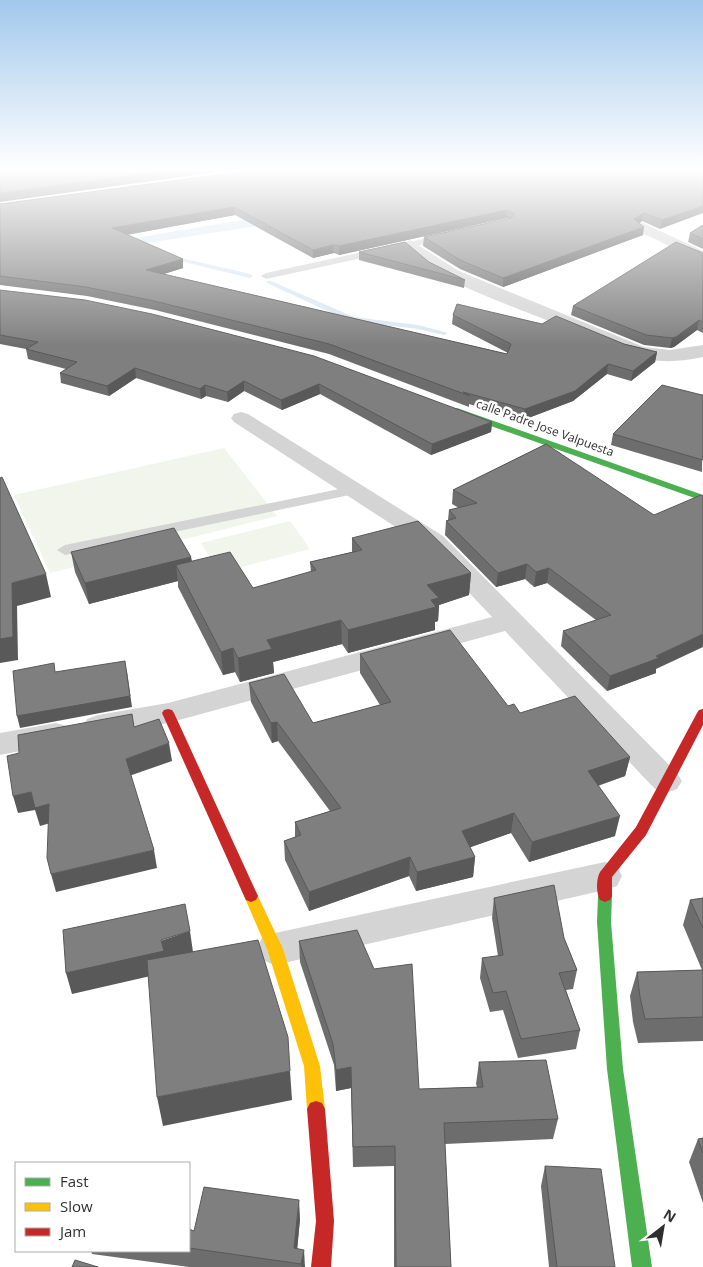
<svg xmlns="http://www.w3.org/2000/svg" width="703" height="1267" font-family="'Open Sans',sans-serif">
<rect width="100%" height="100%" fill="#fff"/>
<g fill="#f1f5ec">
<polygon points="224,448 277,516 50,573 14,495"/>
<polygon points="290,521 310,549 219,573 201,543"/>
</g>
<polygon fill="#dae7f1" points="540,169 270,224 56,257 0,256 59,251"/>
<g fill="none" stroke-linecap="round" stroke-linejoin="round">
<g fill="#dae7f1" fill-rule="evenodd">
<polygon points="169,255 250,274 253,276 250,278 167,258 167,256"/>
<polygon points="267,281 271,281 354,317 418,325 448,333 444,335 418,329 349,321 267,283"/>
</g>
<g fill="#d4d4d4" fill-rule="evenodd">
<polygon points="446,234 449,235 449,239 266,279 261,276 266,273"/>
<polygon points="354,486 359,487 361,490 359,493 65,555 57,550 65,545"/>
</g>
<g fill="#d4d4d4" fill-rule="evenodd">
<polygon points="643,223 703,251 703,262 638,231 635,228 638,225"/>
<path d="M410 240 459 271 644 347 670 350 703 345V357C684 361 666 363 646 359 615 352 584 335 554 323 516 307 424 277 402 245Z"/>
<polygon points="241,412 248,414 443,536 677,773 682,781 677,789 666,793 655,789 505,631 168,723 98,737 87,733 83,726 87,719 98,715 168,703 492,617 425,546 234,422 231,418 234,414"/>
<polygon points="56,723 67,726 71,734 67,742 0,755 0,733"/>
<polygon points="605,862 617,866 622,876 617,886 605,890 275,965 262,960 256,949 262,938 275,933"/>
</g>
<g fill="#4caf50" fill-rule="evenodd">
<polygon points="457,408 703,495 703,501 454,413 453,411"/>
<polygon points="605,890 610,892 612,896 611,922 623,1069 652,1267 632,1267 607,1069 597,922 598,896 600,892"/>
</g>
<polygon fill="#ffc107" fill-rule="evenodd" points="251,890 256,892 283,949 320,1066 325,1109 322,1115 316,1117 310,1115 307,1109 304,1066 267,949 244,896 246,892"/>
<g fill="#c62828" fill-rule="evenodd">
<polygon points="168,709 172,710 174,713 258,896 256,900 251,902 246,900 244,896 162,713 164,710"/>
<path d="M703 709V725L646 835 612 877V896L610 900 605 902 600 900C596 893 596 879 600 872L636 827 697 713 699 710Z"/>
<polygon points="316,1101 322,1103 325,1109 334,1221 331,1267 311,1267 316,1221 307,1109 310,1103"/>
</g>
</g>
<g fill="#6d6d6d">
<polygon points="703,169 660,229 642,221 640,223 643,235 503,287 460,269 423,246 424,237 508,219 507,218 339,255 334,253 313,258 235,215 127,235 183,259 183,268 164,274 507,354 508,353 452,324 453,315 624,344 657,352 655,362 631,381 607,374 573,401 523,420 469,404 469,407 329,354 155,310 87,296 0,285 0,204"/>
<polygon points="703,225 703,249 688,242 690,233"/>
<polygon points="359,252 429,262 465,280 464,288 359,260"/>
<polygon points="703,253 703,333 697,330 674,347 670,348 644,345 571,315 573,306"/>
<polygon points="0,290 492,422 491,432 431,455 320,394 282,410 244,391 228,402 206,396 201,399 136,378 109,396 61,383 60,373 66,369 28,359 26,349 0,344"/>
<polygon points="702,395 703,395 702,472 611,445 613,434"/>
<polygon points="546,444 656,669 656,673 607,691 561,646 563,631 596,620 547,583 534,587 525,579 496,587 445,535 446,521 448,520 449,510 459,508 452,504 453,490"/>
<polygon points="352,538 471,573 469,595 439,605 438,621 435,622 435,630 348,653 342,644 273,662 274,673 240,682 235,672 223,675 178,587 178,581 89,604 75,572 71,552 191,557 192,561 253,588 311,572 310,562 352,552"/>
<polygon points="360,654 508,706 520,713 630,757 625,776 598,786 615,836 529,862 511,833 470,847 475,857 473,877 416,891 409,876 309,911 285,860 284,841 295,837 295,822 330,811 278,741 272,743 251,702 249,683 313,723 380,705 360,673"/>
<polygon points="494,898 564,938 577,970 573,989 566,990 580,1030 576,1049 518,1058 503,1010 490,1012 480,978 482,958 498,956 492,918"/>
<polygon points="703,898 703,1041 638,1043 633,1022 630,996 637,972 702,970 683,925 690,900"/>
<polygon points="299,941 419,1089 477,1087 476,1084 479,1062 558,1119 553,1139 445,1144 451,1267 394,1267 394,1166 353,1167 351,1088 336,1091 334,1065 300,962"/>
<polygon points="703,1138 703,1203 689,1162 698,1139"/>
<polygon points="545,1166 615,1267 549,1267 541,1186"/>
<polygon points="300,1219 297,1248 305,1267 189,1267 92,1254 91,1251 189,1251 189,1229 194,1231"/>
</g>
<g fill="#595959">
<polygon points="180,169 238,169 0,202 0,193"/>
<polygon points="703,206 703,213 660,229 662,220"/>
<polygon points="234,207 235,215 113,237 112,228"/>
<polygon points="507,210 507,218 339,255 339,246"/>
<polygon points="644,213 642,221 633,228 634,219"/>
<polygon points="644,227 643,235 503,287 503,278"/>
<polygon points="333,245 334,253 313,258 313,250"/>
<polygon points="183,259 183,268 147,279 146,270"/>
<polygon points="699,320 697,330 674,347 670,348 672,338"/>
<polygon points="657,352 655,362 631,381 633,371"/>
<polygon points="608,364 607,374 573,401 523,420 525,409"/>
<polygon points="135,368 136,378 109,396 107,386"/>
<polygon points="244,381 244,391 228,402 227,392"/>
<polygon points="319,384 320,394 282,410 281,400"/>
<polygon points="205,385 206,396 201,399 200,389"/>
<polygon points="492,422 491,432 431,455 432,444"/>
<polygon points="191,557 193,577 176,565 178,581 89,604 85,583"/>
<polygon points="527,564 525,579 496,587 498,573"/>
<polygon points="549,568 547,583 534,587 536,572"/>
<polygon points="471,573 469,595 439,605 438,621 435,622 435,630 348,653 348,630 427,585"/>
<polygon points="46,574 51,597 17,606 18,660 0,663 0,639 12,583"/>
<polygon points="341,620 342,644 273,662 274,673 240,682 238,658 267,640"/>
<polygon points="703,634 703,647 656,669 656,673 607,691 610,676 656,656"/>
<polygon points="233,648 235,672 223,675 221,652"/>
<polygon points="127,672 132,707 20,728 17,716"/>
<polygon points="277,722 278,741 272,743 271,723"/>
<polygon points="169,743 172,761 129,776 126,759"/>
<polygon points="630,757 625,776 584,790 588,771"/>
<polygon points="31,792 49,804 54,822 40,826 35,810 18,813 13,796"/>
<polygon points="514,813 511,833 460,851 462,831"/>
<polygon points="620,816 615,836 529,862 532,842"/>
<polygon points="154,850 157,868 56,892 51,874"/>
<polygon points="410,857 409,876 309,911 309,892"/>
<polygon points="475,857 473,877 416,891 417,872"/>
<polygon points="190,931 193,952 168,972 72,994 66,973"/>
<polygon points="351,1067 351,1088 336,1091 336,1070"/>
<polygon points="290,1071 292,1100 163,1126 157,1097"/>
<polygon points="299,1200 300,1219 296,1263 294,1248"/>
<polygon points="304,1250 305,1267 302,1267 301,1264"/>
</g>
<g fill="#7f7f7f" stroke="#595959">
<polygon points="0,169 180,169 0,193"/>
<polygon points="262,169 703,169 703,206 662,220 644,213 634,219 644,227 503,278 460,260 424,237 511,218 515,214 507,210 339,246 333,245 313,250 234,207 112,228 183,259 146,270 507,354 511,344 453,315 457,304 542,324 556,316 624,344 657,352 633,371 608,364 575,391 525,409 463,392 470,396 329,344 154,301 86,287 0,276 0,204"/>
<polygon points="703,225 703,239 690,233"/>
<polygon points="405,242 429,262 465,280 359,252"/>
<polygon points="676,242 703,253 703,322 699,320 676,337 672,338 646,335 573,306"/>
<polygon points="0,290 85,300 152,314 314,356 492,422 432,444 319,384 281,400 244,381 227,392 205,385 200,389 135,368 107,386 60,373 77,362 26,349 38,342 0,335"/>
<polygon points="662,385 702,395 703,395 703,460 613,434"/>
<polygon points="546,444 654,515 701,495 703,496 703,634 656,656 659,658 610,676 563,631 611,615 549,568 536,572 527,564 498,573 446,521 456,518 449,510 477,503 453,490"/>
<polygon points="2,477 46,574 12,583 13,637 0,639 0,478"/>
<polygon points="418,521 471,573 427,585 439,598 431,600 436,607 348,630 341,620 267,640 272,649 238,658 233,648 221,652 176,565 230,552 253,588 316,570 310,562 362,550 352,538"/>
<polygon points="174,528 191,557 85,583 71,552"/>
<polygon points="450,630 508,706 514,704 520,713 575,696 630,757 588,771 620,816 532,842 514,813 462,831 475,857 417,872 410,857 309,892 284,841 301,835 295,822 341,808 277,722 271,723 249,683 284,674 313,723 391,702 360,654"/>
<polygon points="125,661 130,696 17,716 13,671 54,663 55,672"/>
<polygon points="132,714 134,727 159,719 169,743 126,759 154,850 51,874 47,858 49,804 35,808 31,792 13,796 7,756 19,753 18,735"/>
<polygon points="554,885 564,938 577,970 559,973 580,1030 521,1039 506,991 493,993 482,958 503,955 494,898"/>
<polygon points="703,898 703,928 690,900"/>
<polygon points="185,904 190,931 161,940 164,951 66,973 63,930"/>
<polygon points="357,930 374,969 412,964 419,1089 483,1087 479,1062 546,1060 558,1119 444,1123 451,1267 396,1267 395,1146 353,1147 351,1067 336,1070 333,1044 299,941"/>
<polygon points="258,940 288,1037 290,1071 157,1097 147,960"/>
<polygon points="703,970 703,1017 645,1019 640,997 637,972"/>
<polygon points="703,1138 703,1153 698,1139"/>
<polygon points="545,1166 601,1169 615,1267 557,1267"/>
<polygon points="204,1187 299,1200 294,1248 304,1250 301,1264 189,1248 189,1229 194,1231"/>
<polygon points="75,1260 98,1267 72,1267"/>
</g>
<linearGradient id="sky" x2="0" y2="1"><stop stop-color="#a2c8ec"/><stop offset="0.49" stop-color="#fff"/><stop offset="1" stop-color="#fff" stop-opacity="0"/></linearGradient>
<rect width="703" height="346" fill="url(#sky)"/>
<g text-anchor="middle" stroke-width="5" stroke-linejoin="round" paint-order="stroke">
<g font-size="12" fill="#2f2f2f" stroke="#fff">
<text transform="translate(545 428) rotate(20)" y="4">calle Padre Jose Valpuesta</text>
</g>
</g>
<rect x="15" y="1162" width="175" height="90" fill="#ffffff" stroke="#acacac"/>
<rect x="25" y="1178" width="25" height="8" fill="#4caf50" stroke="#acacac"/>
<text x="60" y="1187" font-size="15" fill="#2f2f2f">Fast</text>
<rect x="25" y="1203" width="25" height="8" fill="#ffc107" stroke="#acacac"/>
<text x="60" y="1212" font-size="15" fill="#2f2f2f">Slow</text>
<rect x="25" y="1228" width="25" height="8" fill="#c62828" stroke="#acacac"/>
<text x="60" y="1237" font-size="15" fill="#2f2f2f">Jam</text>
<g transform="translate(663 1227) rotate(31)" stroke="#ffffff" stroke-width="4" paint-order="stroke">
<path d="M0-4L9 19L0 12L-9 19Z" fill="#2f2f2f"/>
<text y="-8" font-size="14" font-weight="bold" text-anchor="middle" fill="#2f2f2f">N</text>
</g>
</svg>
